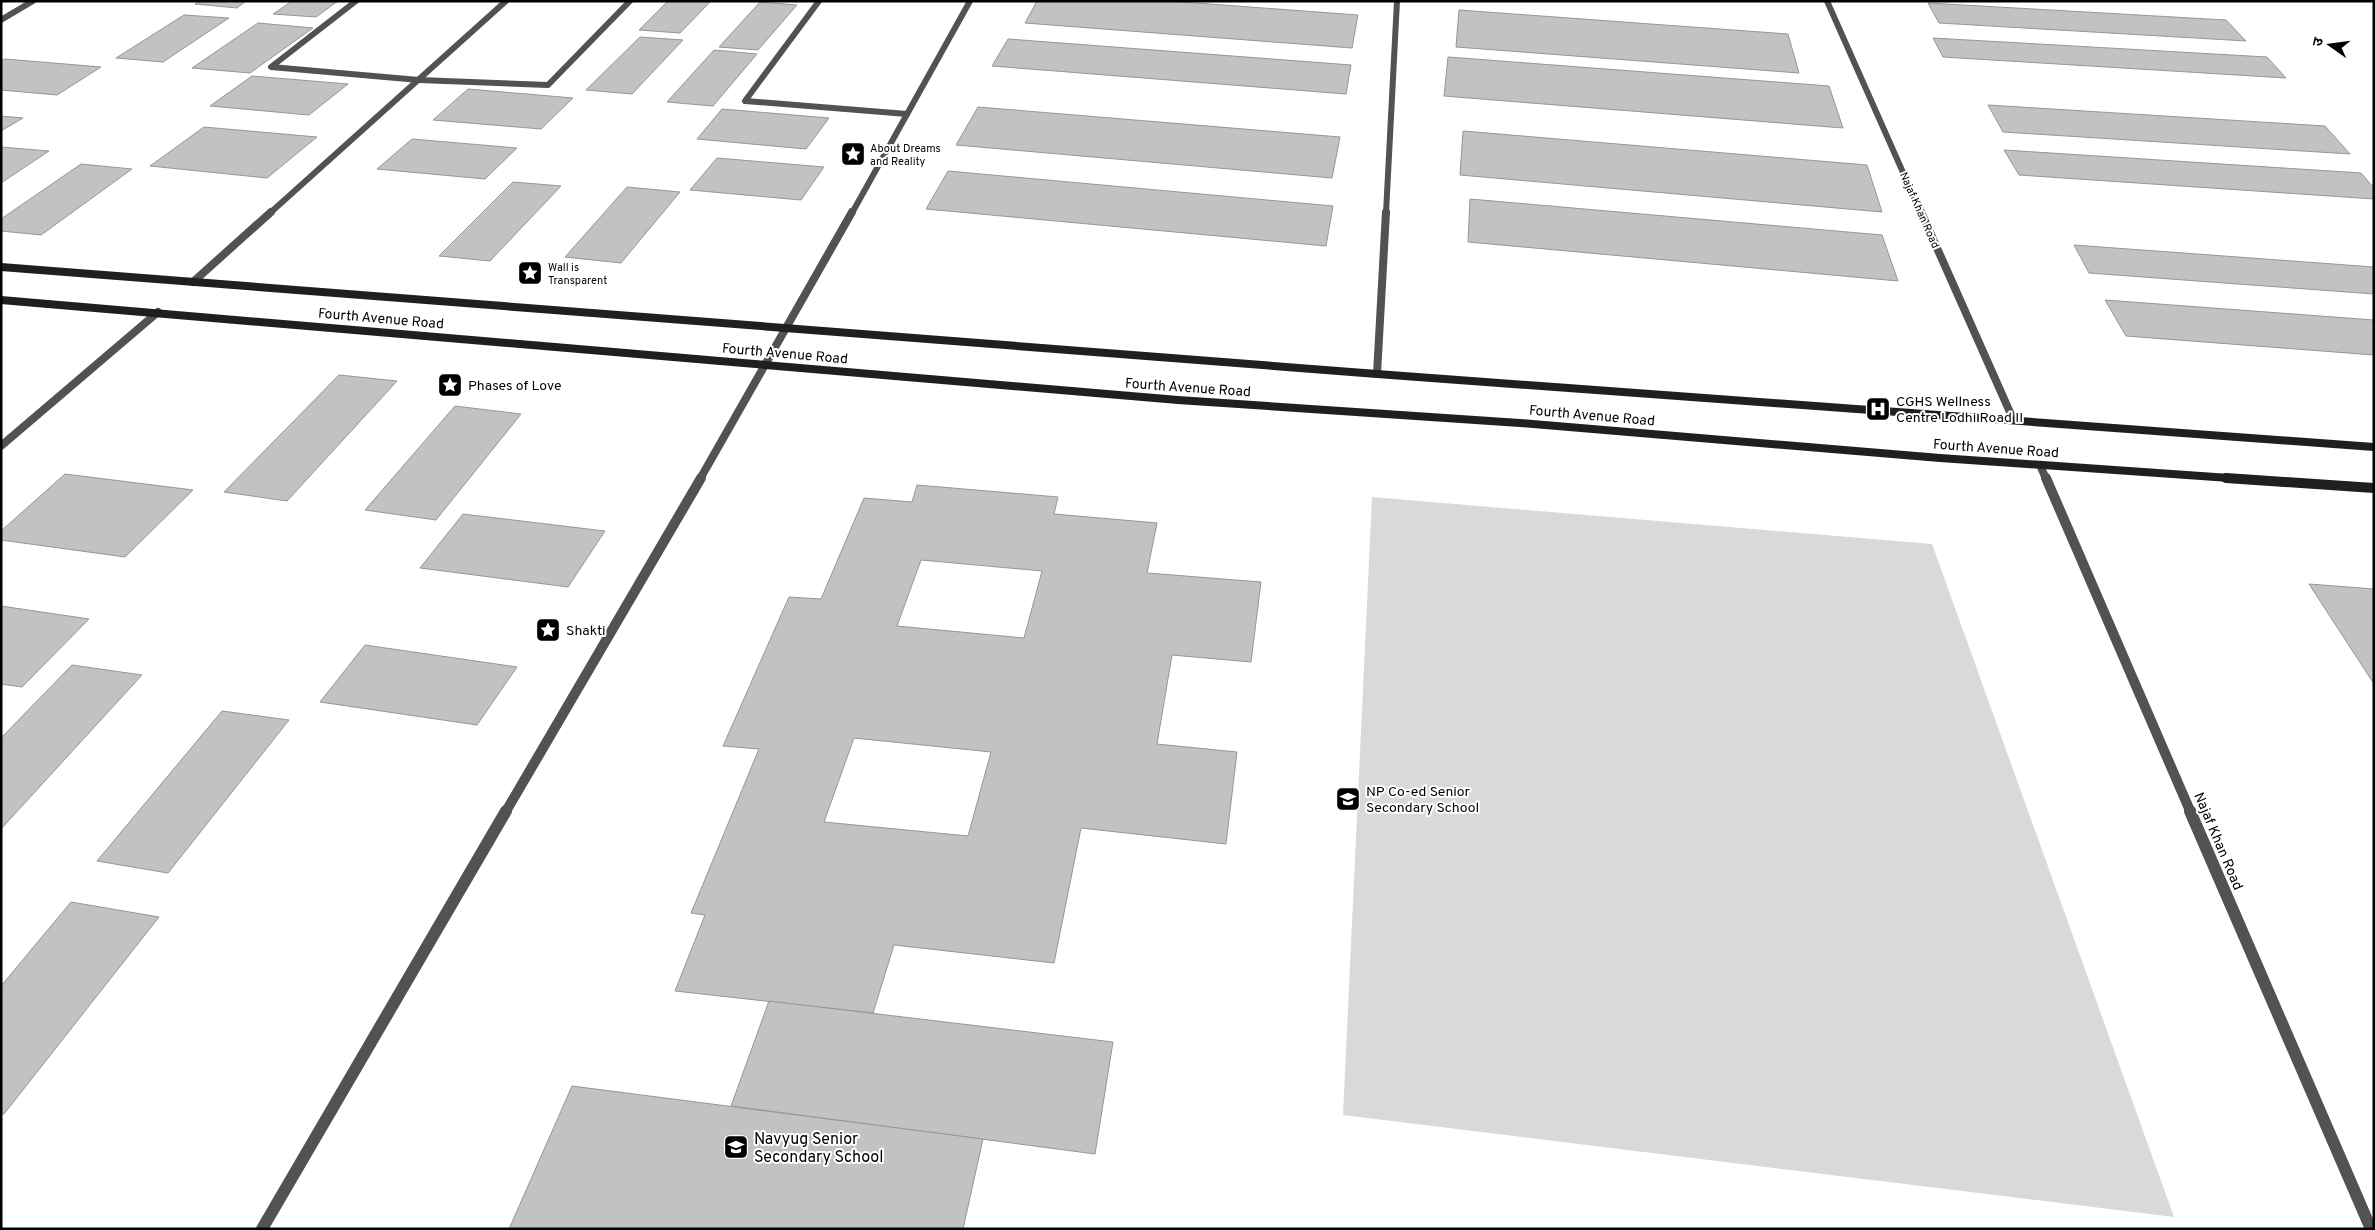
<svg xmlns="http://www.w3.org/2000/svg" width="2375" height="1230" font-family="Overpass,'Noto Sans Devanagari',sans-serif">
<rect width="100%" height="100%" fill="#fff"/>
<polygon fill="#d9d9d9" points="1372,497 1932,544 2174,1217 1343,1115"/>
<g fill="#c2c2c2" stroke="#969696" fill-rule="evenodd">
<polygon points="200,1 246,1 237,8 195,4"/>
<polygon points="292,1 338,1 316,17 273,14"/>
<polygon points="668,1 711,1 680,33 639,30"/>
<polygon points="1037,1 1169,1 1358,15 1352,48 1025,23"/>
<polygon points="760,2 797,5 758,50 719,47"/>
<polygon points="1928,3 2226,20 2246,41 1939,23"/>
<polygon points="1459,10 1788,34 1799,73 1456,47"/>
<polygon points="184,15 229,18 163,62 116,58"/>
<polygon points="258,23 313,28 250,73 192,68"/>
<polygon points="640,37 683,40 632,94 586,90"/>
<polygon points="1933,38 2267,57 2286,78 1943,57"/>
<polygon points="1008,39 1351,65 1346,94 992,66"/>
<polygon points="714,50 757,54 713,106 667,102"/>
<polygon points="1448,57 1829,86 1843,128 1444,96"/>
<polygon points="5,59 101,67 57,95 1,90 1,61"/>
<polygon points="252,76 348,84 309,115 210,106"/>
<polygon points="468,89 573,98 541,129 433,120"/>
<polygon points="1988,105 2325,126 2350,154 2003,132"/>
<polygon points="978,107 1340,137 1332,178 956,145"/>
<polygon points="722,109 829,118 806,149 697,139"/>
<polygon points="1,116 23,118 1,131"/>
<polygon points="204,127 317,137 267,178 150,166"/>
<polygon points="1463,131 1867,165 1882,212 1460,175"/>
<polygon points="412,139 517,148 485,179 377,169"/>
<polygon points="1,147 49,151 1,183"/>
<polygon points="2004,150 2361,173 2374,188 2374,199 2019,175"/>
<polygon points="717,158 824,167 801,200 690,190"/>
<polygon points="81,164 132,169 41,235 1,231 1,219"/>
<polygon points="948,171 1333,206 1326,246 926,209"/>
<polygon points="513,182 561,186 490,261 439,256"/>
<polygon points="627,187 680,192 621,263 565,257"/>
<polygon points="1470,199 1882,235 1898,281 1468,242"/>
<polygon points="2074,245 2374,267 2374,294 2089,273"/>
<polygon points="2105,300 2374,320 2374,355 2126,336"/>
<polygon points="339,375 397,381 287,501 224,492"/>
<polygon points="455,406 521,414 436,520 365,510"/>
<polygon points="65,474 193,490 125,557 1,540 1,531"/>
<path d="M917 485 1058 497 1054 514 1157 523 1147 573 1261 582 1251 662 1172 655 1157 744 1237 752 1226 844 1081 828 1054 963 894 945 873 1013 675 991 705 915 691 913 759 749 723 746 789 597 821 599 864 498 912 502ZM921 560 1042 571 1024 638 897 626ZM854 738 991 752 968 836 824 822Z"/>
<polygon points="463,514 605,531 568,587 420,568"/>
<polygon points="2309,584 2374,589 2374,684"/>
<polygon points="1,606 89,619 22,687 1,684"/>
<polygon points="365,645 517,667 477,725 320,702"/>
<polygon points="72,665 142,675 1,829 1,738"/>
<polygon points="222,711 289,720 168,873 97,861"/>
<polygon points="71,902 159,917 4,1114 1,1114 1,986"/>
<polygon points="769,1001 1113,1042 1095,1154 731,1106"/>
<polygon points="572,1086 983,1139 963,1229 509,1229"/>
</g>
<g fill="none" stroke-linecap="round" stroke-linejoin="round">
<g stroke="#525252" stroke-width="6">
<polyline points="356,1 271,67 419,80 548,85 630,1"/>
<polyline points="819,1 745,101 907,114"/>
<polyline points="1827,1 1921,213"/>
<polyline points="1,20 33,1"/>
<polyline points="270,213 506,1"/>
<polyline points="852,213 970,1"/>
<polyline points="1386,213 1397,1"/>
</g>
<g stroke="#525252" stroke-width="8">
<polyline points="1921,212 2013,419"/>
<polyline points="193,282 271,212"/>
<polyline points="1377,374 1386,212"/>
<polyline points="1,446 158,312"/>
<polyline points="2040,465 2046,479"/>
<polyline points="700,479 852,212"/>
</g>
<g stroke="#525252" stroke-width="10">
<polyline points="2046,478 2191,813"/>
<polyline points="505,813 701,478"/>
</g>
<g stroke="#525252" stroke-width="12">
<polyline points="2190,811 2371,1229"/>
<polyline points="262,1229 506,811"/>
</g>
<g stroke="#1f1f1f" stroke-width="8">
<polyline points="1,267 1377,374 2374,447"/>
<polyline points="1,300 1178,400 1520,423 1940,458 2244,479"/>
</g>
<polyline stroke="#1f1f1f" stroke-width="10" points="2226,478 2374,488"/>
</g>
<defs>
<symbol id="sight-square" viewBox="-11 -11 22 22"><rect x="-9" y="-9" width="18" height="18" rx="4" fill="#000" stroke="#fff"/><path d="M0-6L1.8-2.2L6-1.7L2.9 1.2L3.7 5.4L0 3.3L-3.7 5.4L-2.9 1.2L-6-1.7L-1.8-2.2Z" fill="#fff"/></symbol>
<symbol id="hospital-square" viewBox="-11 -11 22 22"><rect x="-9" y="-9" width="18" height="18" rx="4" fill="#000" stroke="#fff"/><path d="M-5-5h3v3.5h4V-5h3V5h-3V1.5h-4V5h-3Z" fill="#fff"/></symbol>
<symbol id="school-square" viewBox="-11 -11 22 22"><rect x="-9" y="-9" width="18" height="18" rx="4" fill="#000" stroke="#fff"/><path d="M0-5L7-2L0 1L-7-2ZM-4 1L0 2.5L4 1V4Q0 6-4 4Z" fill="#fff"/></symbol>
</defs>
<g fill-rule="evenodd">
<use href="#sight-square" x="839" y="140" width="28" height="28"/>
<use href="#sight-square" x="516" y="259" width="28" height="28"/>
<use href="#sight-square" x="436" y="371" width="28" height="28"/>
<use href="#hospital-square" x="1864" y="395" width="28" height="28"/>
<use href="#sight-square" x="534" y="616" width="28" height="28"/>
<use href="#school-square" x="1334" y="785" width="28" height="28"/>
<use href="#school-square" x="722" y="1133" width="28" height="28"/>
</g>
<g text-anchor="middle" stroke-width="4" stroke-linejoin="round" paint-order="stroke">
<g font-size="11" fill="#000" stroke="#fff" text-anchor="start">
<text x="870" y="152">About Dreams<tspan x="870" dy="13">and Reality</tspan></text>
<text x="548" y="271">Wall is<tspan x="548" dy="13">Transparent</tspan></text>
</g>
<g font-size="11" fill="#000" stroke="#fff">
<text transform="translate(1920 210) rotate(66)" y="4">Najaf Khan Road</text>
</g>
<g font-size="14" fill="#000" stroke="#fff">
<text transform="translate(381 318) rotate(5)" y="5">Fourth Avenue Road</text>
<text transform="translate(785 353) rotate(5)" y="5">Fourth Avenue Road</text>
<text transform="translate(1188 387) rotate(4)" y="5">Fourth Avenue Road</text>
<text transform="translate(1592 415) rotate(5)" y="5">Fourth Avenue Road</text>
<text transform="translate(1996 448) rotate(4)" y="5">Fourth Avenue Road</text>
<text transform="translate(2219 841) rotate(67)" y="5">Najaf Khan Road</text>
</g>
<g font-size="14" fill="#000" stroke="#fff" text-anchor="start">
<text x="468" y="390">Phases of Love</text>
<text x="1896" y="406">CGHS Wellness<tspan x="1896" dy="16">Centre Lodhi Road II</tspan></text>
<text x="566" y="635">Shakti</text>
<text x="1366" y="796">NP Co-ed Senior<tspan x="1366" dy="16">Secondary School</tspan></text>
</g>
<g font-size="16" fill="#000" stroke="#fff" text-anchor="start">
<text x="754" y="1144">Navyug Senior<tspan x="754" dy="18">Secondary School</tspan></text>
</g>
</g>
<rect width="2375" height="1230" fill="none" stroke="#000000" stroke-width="5"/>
<g transform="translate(2330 45) rotate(284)" stroke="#ffffff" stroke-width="4" paint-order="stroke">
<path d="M0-4L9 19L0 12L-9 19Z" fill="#000000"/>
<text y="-8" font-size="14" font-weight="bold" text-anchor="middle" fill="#000000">उ</text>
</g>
</svg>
